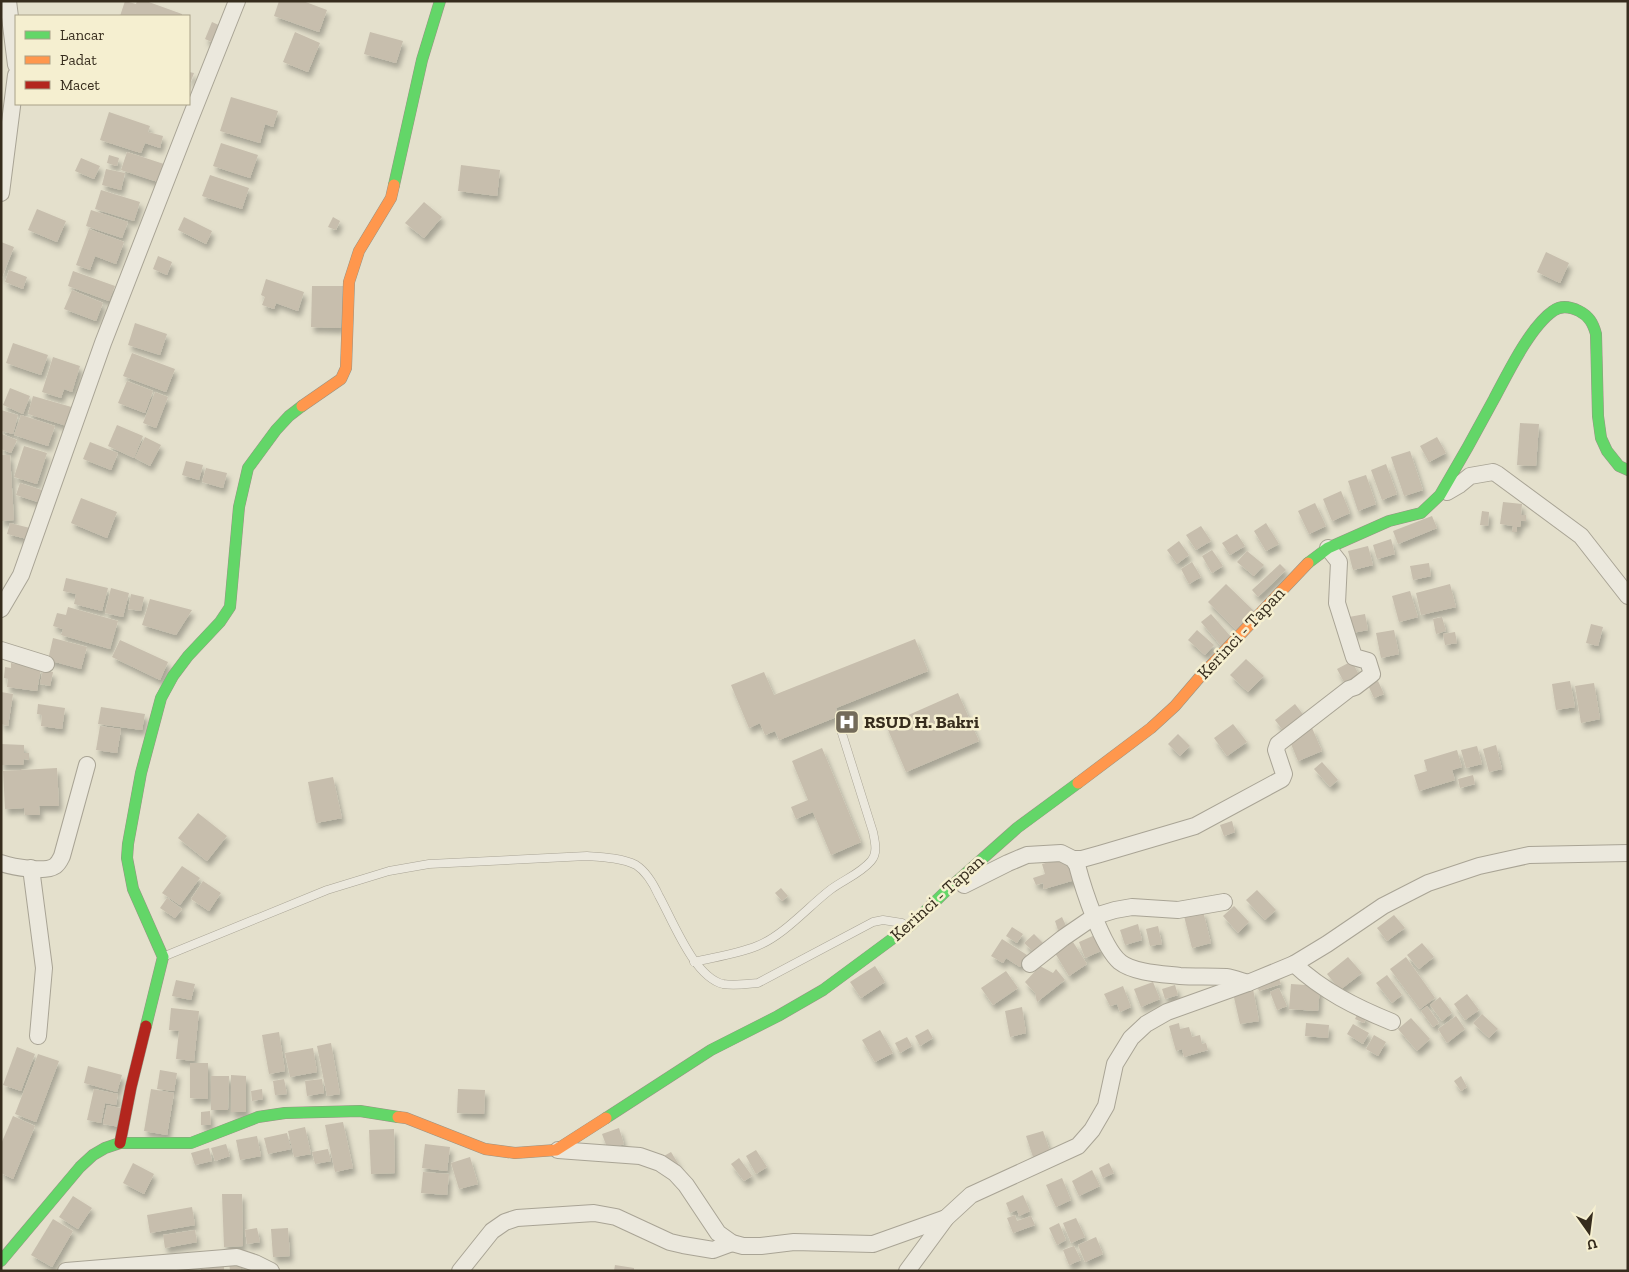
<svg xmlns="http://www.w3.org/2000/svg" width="1629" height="1272" font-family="'Zilla Slab',serif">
<defs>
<filter id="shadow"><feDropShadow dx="3" dy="5.5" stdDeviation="2.5" flood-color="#0004"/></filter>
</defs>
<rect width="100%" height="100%" fill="#e4e0cc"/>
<g fill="#c7bead" filter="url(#shadow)">
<polygon points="125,1 136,4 137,1 146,1 182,14 182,16 120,16"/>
<polygon points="279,1 303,1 327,10 319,32 274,16"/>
<polygon points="212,22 223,27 216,44 205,39"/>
<polygon points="295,32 320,43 308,72 283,62"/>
<polygon points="370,32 403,41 396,63 364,54"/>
<polygon points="189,72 194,73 189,86"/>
<polygon points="231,97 278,111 273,127 265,124 260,143 220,131"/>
<polygon points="109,112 150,126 148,132 163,136 160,148 145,143 141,153 100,140"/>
<polygon points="221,143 258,155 250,178 213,166"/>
<polygon points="127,152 167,165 161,183 121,170"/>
<polygon points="109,155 119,158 117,166 107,163"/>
<polygon points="81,158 100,166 94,179 75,171"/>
<polygon points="461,165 500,170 497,196 458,191"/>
<polygon points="106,169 125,173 121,190 102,185"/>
<polygon points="210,175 249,188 242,209 202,196"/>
<polygon points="101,190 140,202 134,221 95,209"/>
<polygon points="424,202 442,217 424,238 405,223"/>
<polygon points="37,209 66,221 57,242 28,230"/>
<polygon points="91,210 128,222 122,238 86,226"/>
<polygon points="184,217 212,231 206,244 178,230"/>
<polygon points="333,217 340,221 336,230 328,227"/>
<polygon points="89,229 124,242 116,264 95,256 90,270 76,265"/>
<polygon points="1,242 14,247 1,280"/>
<polygon points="1546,252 1569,263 1560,283 1537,272"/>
<polygon points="158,256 172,262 167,275 153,269"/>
<polygon points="9,270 27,277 23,289 5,282"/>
<polygon points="73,271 115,286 109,301 68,286"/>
<polygon points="266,279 304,292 298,311 276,303 274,309 262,305 265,297 261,295"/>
<polygon points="312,286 343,286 341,328 311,327"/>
<polygon points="72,290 103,303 96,321 64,309"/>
<polygon points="135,323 167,334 160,355 128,345"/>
<polygon points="13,343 48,355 41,375 6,363"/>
<polygon points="132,353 175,369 166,392 123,376"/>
<polygon points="53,357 80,366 72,392 64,389 61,398 42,392"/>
<polygon points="127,381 153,391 145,413 118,403"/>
<polygon points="10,388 30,396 23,414 3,405"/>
<polygon points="155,392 168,397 156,428 143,423"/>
<polygon points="33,396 75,408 70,427 28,414"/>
<polygon points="1,410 18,415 13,434 1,431"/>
<polygon points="21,415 55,426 48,446 14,435"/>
<polygon points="1520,423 1539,424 1536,466 1517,465"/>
<polygon points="117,425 143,436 134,458 108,446"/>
<polygon points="2,434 17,440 11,453 1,449"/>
<polygon points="145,437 161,445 150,466 135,458"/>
<polygon points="1437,437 1446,453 1429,462 1420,446"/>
<polygon points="90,442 118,453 111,470 83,459"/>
<polygon points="24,446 47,453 37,484 14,477"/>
<polygon points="1410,451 1423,490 1404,496 1391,457"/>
<polygon points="1,455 10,455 14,520 1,521"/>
<polygon points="186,461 203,465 199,480 182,475"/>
<polygon points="1386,464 1397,494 1382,500 1371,470"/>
<polygon points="206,468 227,473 223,488 202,482"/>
<polygon points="1366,475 1376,504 1358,511 1348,481"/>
<polygon points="20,483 45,491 41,503 16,495"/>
<polygon points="1341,491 1350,513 1332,521 1323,499"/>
<polygon points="81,498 117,512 107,538 71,523"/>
<polygon points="1503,502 1522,504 1521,515 1526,515 1526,521 1521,521 1520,527 1517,527 1517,532 1512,532 1513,526 1500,524"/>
<polygon points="1315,503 1326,526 1309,534 1298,511"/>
<polygon points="1482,511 1489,512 1488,526 1480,525"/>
<polygon points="1432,516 1437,528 1398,544 1393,531"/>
<polygon points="10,523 30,528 27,539 7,534"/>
<polygon points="1266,523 1279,544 1266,551 1254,531"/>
<polygon points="1201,526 1211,541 1196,550 1186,535"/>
<polygon points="1237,534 1245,546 1230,555 1222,543"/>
<polygon points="1391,539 1395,554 1377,559 1373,545"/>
<polygon points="1179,541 1189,555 1177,564 1167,550"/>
<polygon points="1368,546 1373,565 1353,570 1348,551"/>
<polygon points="1212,550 1223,566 1212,573 1202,556"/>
<polygon points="1247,551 1264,565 1254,576 1237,562"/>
<polygon points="1192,562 1201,577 1189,584 1181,569"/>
<polygon points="1429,563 1431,576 1413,580 1410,566"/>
<polygon points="1280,564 1286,570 1258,597 1252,590"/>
<polygon points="66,578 108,588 102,611 74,604 76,594 63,591"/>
<polygon points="1226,584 1255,612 1236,630 1208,602"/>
<polygon points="1450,584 1456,607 1421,615 1416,593"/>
<polygon points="111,588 129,593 123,617 105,613"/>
<polygon points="1410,591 1418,617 1399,622 1392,596"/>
<polygon points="131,594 144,597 141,611 128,609"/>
<polygon points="150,599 192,610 176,635 142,625"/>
<polygon points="68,607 118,621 110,649 61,635 63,629 53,626 57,613 66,615"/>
<polygon points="1211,614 1232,638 1221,646 1201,622"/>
<polygon points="1365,614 1368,630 1352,633 1349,617"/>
<polygon points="1442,617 1446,631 1436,634 1433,619"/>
<polygon points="1591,624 1603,627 1598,646 1586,643"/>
<polygon points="1197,630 1214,645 1205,655 1188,640"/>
<polygon points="1394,630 1399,654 1381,658 1376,633"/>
<polygon points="1455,632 1457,643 1445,645 1443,634"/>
<polygon points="53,638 87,647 81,669 48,660"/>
<polygon points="915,639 928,671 836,708 839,716 779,740 775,731 765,735 760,723 749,728 731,685 764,672 774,695"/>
<polygon points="120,640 168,662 160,680 112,657"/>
<polygon points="1246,659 1264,676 1248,692 1230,675"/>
<polygon points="1352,661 1359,675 1344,682 1337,669"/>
<polygon points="11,663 41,668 37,691 7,687 8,679 4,678 5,667 11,668"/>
<polygon points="43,670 53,672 50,686 40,684"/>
<polygon points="1378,681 1384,694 1374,698 1368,685"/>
<polygon points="1570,681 1575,707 1556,710 1552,684"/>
<polygon points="1594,683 1600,719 1581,723 1575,686"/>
<polygon points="1,692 13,694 8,726 1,724"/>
<polygon points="958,693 979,741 906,772 886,725"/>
<polygon points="38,704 65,708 62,729 41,726 42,715 37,714"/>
<polygon points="1295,704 1305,717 1285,733 1275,720"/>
<polygon points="101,707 145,714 142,730 98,724"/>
<polygon points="1233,724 1247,742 1227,756 1214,738"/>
<polygon points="100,726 121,729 117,753 96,750"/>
<polygon points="1312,728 1322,751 1298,761 1289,739"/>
<polygon points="1178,734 1190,746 1180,756 1168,744"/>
<polygon points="1,744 24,745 24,753 29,753 29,760 24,759 23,765 1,765"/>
<polygon points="1496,745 1502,769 1489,772 1483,749"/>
<polygon points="1477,746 1482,764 1466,768 1461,750"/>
<polygon points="822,748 861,842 831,855 813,812 796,819 791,807 808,800 792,761"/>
<polygon points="1457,750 1462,767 1452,770 1455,780 1419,791 1414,775 1427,771 1424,760"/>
<polygon points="1322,762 1338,780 1330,787 1314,769"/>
<polygon points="57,768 59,806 39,806 40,815 25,815 24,808 5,809 3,771"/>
<polygon points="1473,775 1475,784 1460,788 1458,779"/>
<polygon points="333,777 342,818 316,823 308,782"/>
<polygon points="198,813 227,836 207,861 178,838"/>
<polygon points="1232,821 1235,832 1224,836 1220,825"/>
<polygon points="1065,858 1068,868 1071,868 1075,880 1044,889 1043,883 1036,885 1033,878 1045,874 1042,864"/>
<polygon points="182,866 200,878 180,905 162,893"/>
<polygon points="203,881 221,893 209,911 191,899"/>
<polygon points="781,888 788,896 782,901 775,893"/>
<polygon points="1257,890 1276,910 1265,920 1246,900"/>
<polygon points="167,898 182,909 175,918 160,908"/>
<polygon points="1234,906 1249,922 1238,933 1223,916"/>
<polygon points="1203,911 1211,943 1192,948 1184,916"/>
<polygon points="1394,915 1405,928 1387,941 1377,928"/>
<polygon points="1062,917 1066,926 1058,930 1055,921"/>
<polygon points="1138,924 1142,940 1125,945 1120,930"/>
<polygon points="1158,926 1162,944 1150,946 1146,929"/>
<polygon points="1012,927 1023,934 1017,943 1006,936"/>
<polygon points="1034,934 1044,944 1035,953 1024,943"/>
<polygon points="1095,935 1101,951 1085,958 1079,942"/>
<polygon points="1002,939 1027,955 1020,967 1006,958 1003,963 991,956"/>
<polygon points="1073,942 1087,964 1069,976 1055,953"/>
<polygon points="1422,943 1434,957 1419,969 1407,955"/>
<polygon points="1348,957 1362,973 1340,990 1327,974"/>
<polygon points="1406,957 1435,998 1420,1009 1390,969"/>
<polygon points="875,966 885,982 861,998 850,982"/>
<polygon points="1040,966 1053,973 1056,969 1065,980 1037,1002 1035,993 1025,982"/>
<polygon points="1006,971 1018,988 993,1005 981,988"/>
<polygon points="1387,975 1402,995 1392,1003 1376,983"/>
<polygon points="1278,976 1281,984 1259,991 1256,983"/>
<polygon points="176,980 195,984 191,1000 172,996"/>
<polygon points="1153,982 1160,999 1141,1007 1134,989"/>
<polygon points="1291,984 1320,986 1318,1011 1289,1009"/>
<polygon points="1175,985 1178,995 1165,999 1162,989"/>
<polygon points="1123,986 1131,1007 1120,1012 1117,1004 1110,1006 1104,994"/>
<polygon points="1279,988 1287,1006 1277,1010 1270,992"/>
<polygon points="1253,989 1259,1021 1240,1024 1233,993"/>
<polygon points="1467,994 1479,1010 1465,1020 1454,1004"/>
<polygon points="1440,997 1452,1013 1442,1021 1430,1005"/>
<polygon points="1427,1006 1439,1023 1433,1027 1421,1011"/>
<polygon points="1022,1007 1026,1033 1010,1037 1005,1011"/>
<polygon points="171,1008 199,1011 194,1061 176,1059 179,1031 169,1030"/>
<polygon points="1358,1013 1367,1017 1364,1023 1355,1019"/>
<polygon points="1482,1014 1498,1029 1489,1038 1473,1023"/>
<polygon points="1456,1016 1465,1029 1447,1043 1438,1029"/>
<polygon points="1411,1018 1430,1039 1417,1051 1398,1029"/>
<polygon points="1179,1023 1180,1029 1189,1027 1192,1037 1200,1035 1202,1044 1206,1043 1208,1050 1184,1057 1182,1049 1176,1051 1169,1026"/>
<polygon points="1306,1023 1329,1025 1328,1038 1305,1036"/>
<polygon points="1353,1024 1369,1033 1363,1044 1347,1034"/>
<polygon points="928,1029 933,1038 920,1046 915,1036"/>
<polygon points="880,1030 893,1053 875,1062 862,1040"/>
<polygon points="279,1032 285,1071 269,1074 262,1035"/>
<polygon points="1374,1035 1386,1042 1378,1056 1366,1049"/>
<polygon points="907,1037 912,1046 900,1053 895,1043"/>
<polygon points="331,1043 340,1094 327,1096 317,1046"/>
<polygon points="17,1047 35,1054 21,1091 3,1085"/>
<polygon points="313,1048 317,1072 290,1077 285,1053"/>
<polygon points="38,1054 59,1061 36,1122 15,1114"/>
<polygon points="190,1063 208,1063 208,1099 190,1098"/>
<polygon points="88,1066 122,1075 117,1092 84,1083"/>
<polygon points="160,1070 177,1073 174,1091 157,1089"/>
<polygon points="231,1075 246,1076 246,1112 231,1112"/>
<polygon points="211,1076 229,1076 228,1110 211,1110"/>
<polygon points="1461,1076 1467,1087 1461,1091 1454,1081"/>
<polygon points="284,1079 287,1094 275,1095 273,1081"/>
<polygon points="322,1079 324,1093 307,1096 305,1081"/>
<polygon points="94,1089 118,1094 116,1105 105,1103 101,1123 87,1120"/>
<polygon points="151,1089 174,1093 167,1135 144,1131"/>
<polygon points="262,1089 263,1099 252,1101 251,1091"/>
<polygon points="458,1089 485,1090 484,1114 457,1113"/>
<polygon points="107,1105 124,1109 120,1127 103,1124"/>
<polygon points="210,1111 211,1125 201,1125 201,1112"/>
<polygon points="13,1116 35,1126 13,1179 1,1173 1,1144"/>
<polygon points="343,1122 353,1168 335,1172 325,1125"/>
<polygon points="305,1127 311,1154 294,1157 288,1131"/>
<polygon points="619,1128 624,1144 608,1150 602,1134"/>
<polygon points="394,1129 395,1173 371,1174 369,1130"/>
<polygon points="1043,1131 1050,1151 1033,1157 1026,1136"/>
<polygon points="287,1133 291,1149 268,1154 264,1138"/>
<polygon points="257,1136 261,1156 240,1160 236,1140"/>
<polygon points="226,1144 230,1156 215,1161 211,1148"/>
<polygon points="425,1144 450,1147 447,1171 422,1168"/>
<polygon points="209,1148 212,1161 195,1165 191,1153"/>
<polygon points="328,1149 331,1161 315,1164 312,1152"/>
<polygon points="756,1150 767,1167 756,1174 746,1156"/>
<polygon points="671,1152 679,1165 672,1170 664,1156"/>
<polygon points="470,1157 478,1184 459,1189 451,1163"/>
<polygon points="739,1158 752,1176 744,1181 731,1164"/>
<polygon points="133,1163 154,1174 144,1194 123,1183"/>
<polygon points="1109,1163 1114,1173 1103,1178 1099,1168"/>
<polygon points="1092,1170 1100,1186 1079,1196 1072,1181"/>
<polygon points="423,1172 449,1174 447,1195 421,1193"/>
<polygon points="1062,1178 1071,1200 1056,1207 1046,1185"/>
<polygon points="222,1194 242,1194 243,1246 224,1247"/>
<polygon points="1023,1195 1030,1211 1019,1216 1017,1210 1010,1213 1006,1203"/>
<polygon points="73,1196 92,1208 78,1229 59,1217"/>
<polygon points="192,1207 195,1225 150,1233 147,1215"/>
<polygon points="1015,1215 1017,1221 1031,1216 1035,1225 1013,1233 1007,1218"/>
<polygon points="1076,1218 1085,1237 1071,1243 1063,1223"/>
<polygon points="53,1219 73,1231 52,1267 31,1255"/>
<polygon points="1059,1223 1066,1240 1057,1245 1049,1228"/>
<polygon points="257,1228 260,1242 247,1244 245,1230"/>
<polygon points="288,1228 290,1256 273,1257 271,1229"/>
<polygon points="195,1230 197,1242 165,1248 163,1235"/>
<polygon points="1096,1237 1103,1254 1085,1262 1078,1245"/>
<polygon points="1074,1246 1081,1260 1069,1265 1063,1250"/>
<polygon points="240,1261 241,1271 230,1271 229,1262"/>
<polygon points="615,1265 634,1268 634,1271 614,1271"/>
<polygon points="224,1266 224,1271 201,1271 201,1269"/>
</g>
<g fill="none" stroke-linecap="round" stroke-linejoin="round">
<defs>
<g id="lane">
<path d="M165 956 327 890 389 871 429 864 587 856C602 857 623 858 636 865 647 872 654 885 659 896 673 921 694 977 723 984 734 986 747 984 758 983L873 922 883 920 902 923"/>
<path d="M694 962C715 957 737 954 757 946 783 936 808 907 830 890 843 880 860 874 871 861 878 853 875 842 873 832L840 727"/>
</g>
<g id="street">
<polyline points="8,1 16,65"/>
<polyline points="1,193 16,75"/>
<polyline points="1447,492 1459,485 1470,476 1493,472 1497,474 1581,536 1628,596"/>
<polyline points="1,609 21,575 103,343 190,119 237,1"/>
<polyline points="1,650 46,664"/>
<polyline points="1073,859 1082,859 1100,854 1195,826 1282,779 1284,774 1276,750 1278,744 1349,689 1355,687 1372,674 1368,661 1354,657 1337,603 1339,562 1328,548"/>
<path d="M1 863C13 867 45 873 55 866 59 863 60 860 62 856L87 765"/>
<polyline points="31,868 44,968 38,1036"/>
<path d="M964 885 1008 863 1027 855 1061 853 1073 859 1077 865C1083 888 1102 947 1120 962 1134 973 1163 974 1180 976 1195 977 1211 976 1226 977 1233 978 1241 981 1248 983"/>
<polyline points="1030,964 1063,938 1095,916 1115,910 1132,907 1178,910 1224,902"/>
<path d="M1294 964C1323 991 1355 1007 1392 1022"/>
<polyline points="558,1150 640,1156 660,1163 675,1173 686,1185 718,1233 732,1243 743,1246 761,1246 794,1242 873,1244 946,1218"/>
<polyline points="66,1271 237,1257 255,1263 271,1271"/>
<polyline points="460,1271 492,1231 505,1222 517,1218 594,1213 616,1217 670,1242 683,1245 713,1250 732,1243"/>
<polyline points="907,1271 946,1218 971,1195 1078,1146 1092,1130 1106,1106 1115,1064 1131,1038 1146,1024 1167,1012 1248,983 1294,964 1327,944 1383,906 1428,883 1479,866 1529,855 1628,853"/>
</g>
<g id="fast">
<polyline points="394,185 422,60 440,1"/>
<path d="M1308 563 1328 548 1389 521 1421 513 1440 495C1459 463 1477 431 1494 399 1508 373 1530 327 1553 311 1561 305 1571 307 1579 311 1589 316 1593 323 1596 334L1598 416 1601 438 1607 451 1619 466 1628 470"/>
<polyline points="146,1026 163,957 133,889 127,858 128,844 141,773 161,698 173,676 188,656 220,622 230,607 239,507 248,468 276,430 289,416 302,406"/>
<polyline points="606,1118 711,1050 778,1016 823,990 911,925 946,891 1017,828 1078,783"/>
<polyline points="1,1261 80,1167 93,1155 105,1148 120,1143 191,1143 258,1117 285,1113 360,1111 398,1117"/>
</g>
<g id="slow">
<polyline points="302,406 341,379 346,368 349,282 359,251 391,198 394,185"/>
<polyline points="1078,783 1151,728 1175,706 1199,678 1308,563"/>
<polyline points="398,1117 406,1118 485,1149 515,1153 556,1150 606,1118"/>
</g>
<polyline id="jam" points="120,1143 131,1087 146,1026"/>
</defs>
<use href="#lane" stroke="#a9a495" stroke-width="9"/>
<use href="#street" stroke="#a9a495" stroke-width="18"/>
<use href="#fast" stroke="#989384" stroke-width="12"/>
<use href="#slow" stroke="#989384" stroke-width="12"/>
<use href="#jam" stroke="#989384" stroke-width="12"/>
<use href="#lane" stroke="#ebe8dd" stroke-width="8"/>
<use href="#street" stroke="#ebe8dd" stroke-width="16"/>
<use href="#fast" stroke="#63d668" stroke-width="11"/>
<use href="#slow" stroke="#ff974d" stroke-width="11"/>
<use href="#jam" stroke="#b3261e" stroke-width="11"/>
</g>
<defs>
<symbol id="hospital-square" viewBox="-11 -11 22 22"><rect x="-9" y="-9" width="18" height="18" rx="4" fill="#736b5a" stroke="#f5efd0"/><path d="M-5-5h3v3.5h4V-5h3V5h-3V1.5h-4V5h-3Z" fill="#fff"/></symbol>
</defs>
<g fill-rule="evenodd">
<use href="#hospital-square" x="833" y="708" width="28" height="28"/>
</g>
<g text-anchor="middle" stroke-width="5" stroke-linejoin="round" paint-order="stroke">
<g font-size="18" fill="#362c1d" stroke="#f5efd0">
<text transform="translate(1241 633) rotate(-47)" y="6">Kerinci - Tapan</text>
<text transform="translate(937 898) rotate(-42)" y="6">Kerinci - Tapan</text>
</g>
<g font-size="18" font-weight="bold" fill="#362c1d" stroke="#f5efd0" text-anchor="start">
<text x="864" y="728">RSUD H. Bakri</text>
</g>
</g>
<rect width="1629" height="1272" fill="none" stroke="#362c1d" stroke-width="5"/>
<rect x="15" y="15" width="175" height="90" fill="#f5efd0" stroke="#a9a188"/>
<rect x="25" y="31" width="25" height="8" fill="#63d668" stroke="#a9a188"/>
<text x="60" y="40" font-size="15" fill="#362c1d">Lancar</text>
<rect x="25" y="56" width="25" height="8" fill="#ff974d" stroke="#a9a188"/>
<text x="60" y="65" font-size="15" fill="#362c1d">Padat</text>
<rect x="25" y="81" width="25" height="8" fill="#b3261e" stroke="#a9a188"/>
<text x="60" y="90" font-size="15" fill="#362c1d">Macet</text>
<g transform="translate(1589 1232) rotate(166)" stroke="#f5efd0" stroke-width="4" paint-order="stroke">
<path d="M0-4L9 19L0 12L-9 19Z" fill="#362c1d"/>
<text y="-8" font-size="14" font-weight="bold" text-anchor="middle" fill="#362c1d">U</text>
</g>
</svg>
